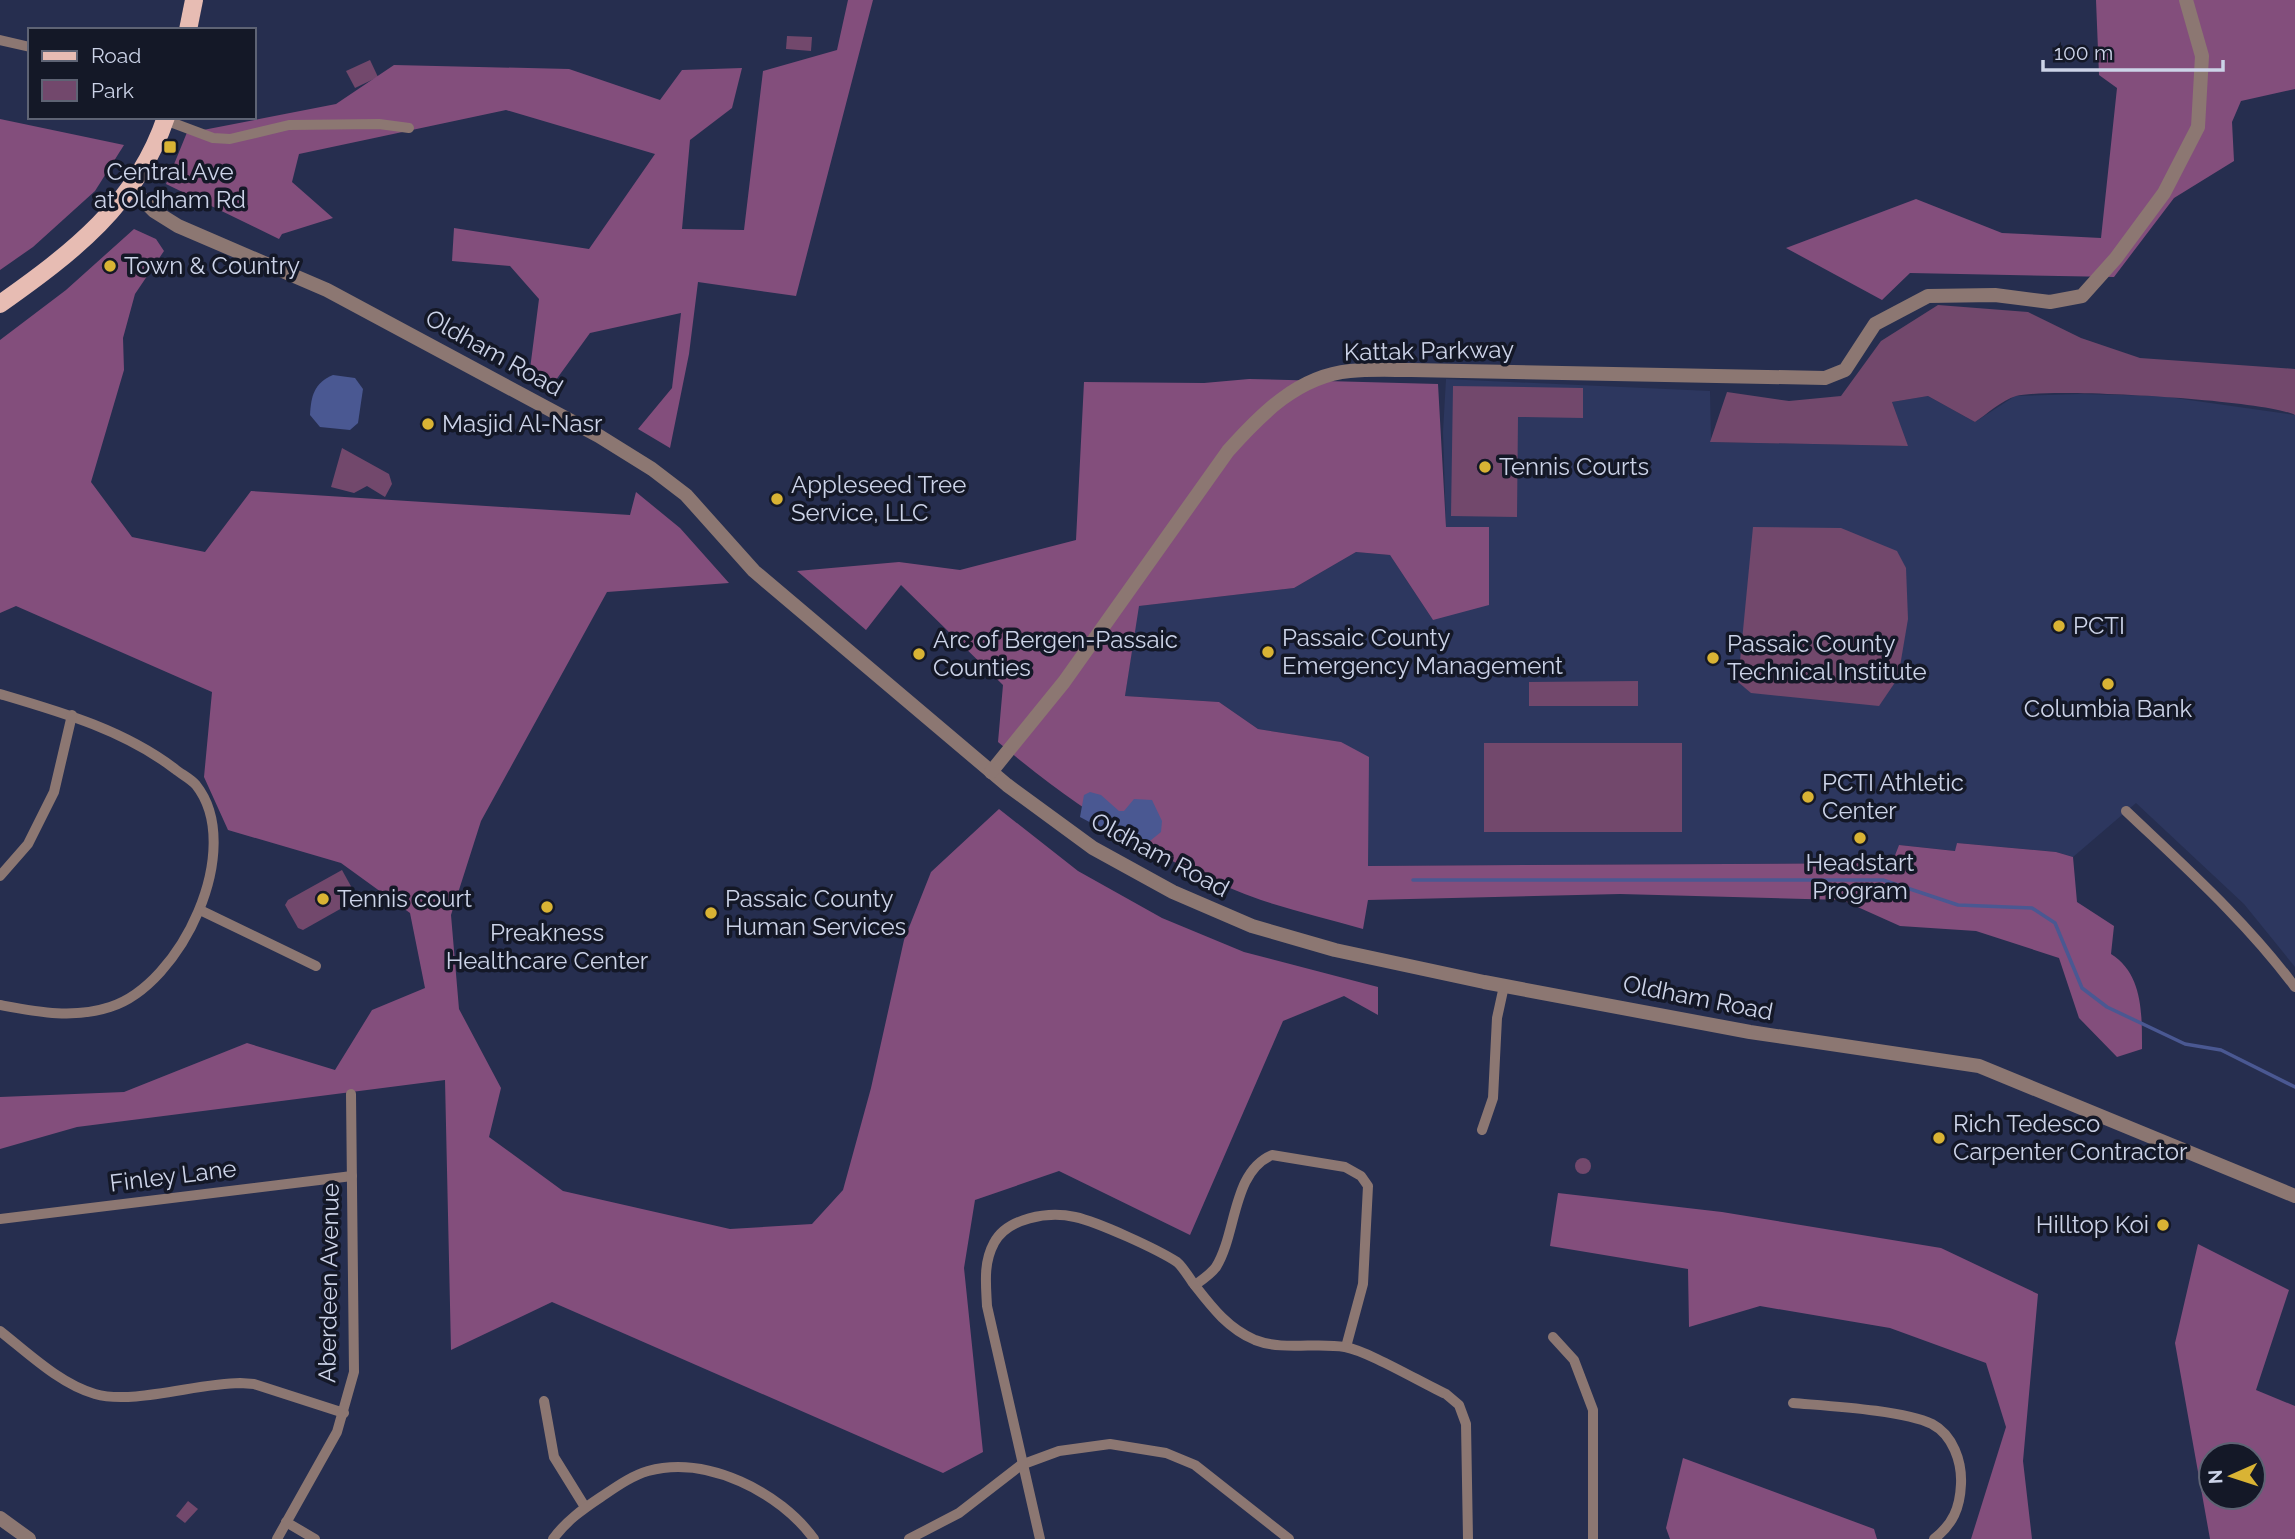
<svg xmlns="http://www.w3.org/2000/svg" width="2295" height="1539" font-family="Raleway,sans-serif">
<rect width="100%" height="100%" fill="#262e4f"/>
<polygon fill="#2d375f" points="1446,379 1710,391 1711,442 1907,446 1892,402 1928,396 1975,422 2015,396 2080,394 2161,396 2295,415 2295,967 2244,904 2136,803 2073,857 2056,852 1957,843 1956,851 1899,845 1892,863 1368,866 1340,742 1258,729 1219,702 1125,696 1138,606 1294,588 1356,552 1390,555 1433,620 1446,527 1443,432"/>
<g fill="#72486c">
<polygon points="787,36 812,37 811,51 786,49"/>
<polygon points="370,60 378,77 355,88 346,71"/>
<path d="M1938 305 2028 312 2081 338 2140 358 2295 369V415C2265 400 2051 387 2016 396 2002 400 1987 414 1975 422L1928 396 1892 402 1908 446 1710 442 1727 392 1789 401 1841 396 1881 341Z"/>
<polygon points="1453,386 1583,388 1583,418 1518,417 1517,517 1451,516"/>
<polygon points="342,448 389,474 392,484 385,497 367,486 354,493 331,487"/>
<polygon points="1753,527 1841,528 1897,551 1906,568 1908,619 1898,678 1879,706 1751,693 1738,682"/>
<polygon points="1638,681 1638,706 1529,706 1529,682"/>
<rect x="1484" y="743" width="198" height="89"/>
<polygon points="342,870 358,899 303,930 298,928 285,905 288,900"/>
<circle cx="1583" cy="1166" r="8"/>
<polygon points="188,1501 198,1509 185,1523 176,1516"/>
</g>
<g fill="#834e7c" fill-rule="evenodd">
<polygon points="848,0 873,0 796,296 698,282 689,354 670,448 638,429 672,388 681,313 590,333 553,384 530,369 539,299 510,266 452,261 454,228 589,249 655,154 506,110 299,154 292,182 333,218 282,234 279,239 166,184 190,125 203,130 336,104 394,65 569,69 660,100 682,70 742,68 732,108 690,140 682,229 744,230 763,71 837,50"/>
<polygon points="2096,0 2295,0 2295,89 2241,101 2232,122 2234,161 2174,198 2114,277 1910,273 1882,300 1786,248 1916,199 2002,233 2101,238 2117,88 2099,75"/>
<polygon points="0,119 124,145 95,191 33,247 0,270"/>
<polygon points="134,229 156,239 164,251 135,294 123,338 124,370 91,482 132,537 205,552 251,491 630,515 636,492 680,528 729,583 607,592 481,821 451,915 459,1009 501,1088 489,1137 563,1191 730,1229 812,1224 843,1190 871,1088 904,940 931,872 999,809 1078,871 1162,918 1244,952 1378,987 1378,1015 1344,996 1283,1021 1190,1235 1059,1171 975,1200 964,1268 983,1452 943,1473 552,1302 451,1350 445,1080 77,1127 0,1149 0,1097 124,1092 247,1043 335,1070 372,1010 425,988 410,913 341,863 228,830 204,777 212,692 16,606 0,613 0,340 66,290"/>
<path d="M1249 379 1438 384 1446 527H1489V605L1433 620 1390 555 1356 552 1294 588 1139 606 1125 696 1219 702 1258 729 1341 742 1369 757 1368 866 1892 863 1899 845 1955 851 1957 843 2056 852 2073 857 2077 902 2114 926 2111 954C2143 974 2142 1014 2142 1049L2117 1057 2079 1018 2059 958 1976 931 1900 926 1842 900 1620 894 1368 900 1363 929C1329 919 1294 911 1261 900 1164 865 1076 808 998 742L1003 685 901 585 866 630 797 571 899 562 960 570 1076 540 1084 382 1204 383Z"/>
<polygon points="1558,1193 1722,1212 1941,1248 2038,1294 2023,1461 2032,1539 1971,1539 2006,1427 1986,1363 1890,1328 1760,1306 1689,1327 1688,1269 1550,1246"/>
<path d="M2198 1244 2289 1290 2256 1390 2295 1406V1539H2210L2175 1343ZM2211 1455H2253V1497H2211Z"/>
<polygon points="1683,1458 1874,1529 1877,1539 1670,1539 1666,1528"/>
</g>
<g fill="#4a5892">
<path d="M333 375 355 378 363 389 358 423 350 430 320 427 310 415C311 396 314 383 333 375Z"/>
<polygon points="1090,792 1101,795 1119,811 1124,811 1134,799 1152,800 1162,821 1161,832 1140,849 1080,817 1084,795"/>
</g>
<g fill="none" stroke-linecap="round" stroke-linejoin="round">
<polyline stroke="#4a5892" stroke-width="3.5" points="1413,880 1883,880 1958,905 2032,908 2055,923 2082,988 2107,1007 2185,1044 2221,1050 2295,1087"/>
<g stroke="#8c7772" stroke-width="10">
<polyline points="0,40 30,47"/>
<polyline points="165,120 213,138 230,139 289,125 379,124 409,128"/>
<path d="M0 694C61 712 124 730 175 769 181 774 191 779 196 785 246 848 181 985 110 1007 73 1019 38 1012 0 1005"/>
<path d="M2126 811C2185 867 2246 921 2295 987"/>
<polyline points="0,876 28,844 54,792 72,715"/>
<polyline points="200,910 316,966"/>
<polyline points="1482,1130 1493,1098 1497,1018 1504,986"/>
<polyline points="0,1219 352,1176"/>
<path d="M1195 1285C1202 1280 1211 1274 1216 1267 1237 1233 1232 1172 1272 1155L1345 1167 1361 1176 1368 1186 1363 1284 1346 1347"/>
<path d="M0 1331C28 1353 60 1384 95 1394 133 1405 198 1383 240 1383L254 1384 344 1413"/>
<polyline points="1553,1337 1574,1360 1593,1410 1593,1539"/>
<polyline points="544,1401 554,1457 585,1507"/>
<path d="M1793 1403C1827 1406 1903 1410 1932 1424 1953 1435 1962 1462 1961 1484 1960 1508 1953 1524 1934 1539"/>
<polyline points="286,1522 315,1539"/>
<polyline points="277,1539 337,1432 354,1372 351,1094"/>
<path d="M553 1539C566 1521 583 1509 601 1497 616 1487 631 1476 648 1471 707 1455 780 1492 814 1539"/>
<polyline points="909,1539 959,1513 1021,1465 1059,1451 1110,1444 1166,1453 1195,1465 1289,1539"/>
<path d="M1040 1539 987 1306C986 1285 983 1263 994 1243 1007 1218 1048 1211 1075 1217 1098 1222 1157 1249 1177 1262 1183 1267 1188 1276 1193 1283 1211 1306 1227 1328 1255 1340 1283 1351 1316 1342 1345 1347 1368 1351 1422 1383 1446 1394L1459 1405 1466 1424 1468 1539"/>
</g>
<g stroke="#8c7772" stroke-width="14">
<polyline points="131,188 154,211 178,226 327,290 599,436 652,469 686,495 754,571 1007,785 1093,848 1173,892 1252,926 1335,950 1484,982 1750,1032 1979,1066 2295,1196"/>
<path d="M991 772 1064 682 1228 451C1261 414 1298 376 1350 371 1370 369 1391 370 1411 370L1825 378 1845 370 1875 324 1928 296 1995 295 2050 302 2082 296 2116 258 2164 193 2198 127 2202 56 2186 0"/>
<polyline points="0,1518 29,1539"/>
</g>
<g stroke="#e7bcb3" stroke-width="18">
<polyline points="188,30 194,0"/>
<path d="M0 304C72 253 137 204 166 117"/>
</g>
</g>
<g fill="#d9b334" stroke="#141827" stroke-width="2.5">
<rect x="163" y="140" width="14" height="14" rx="3.5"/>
<circle cx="110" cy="266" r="7"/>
<circle cx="428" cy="424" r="7"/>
<circle cx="1485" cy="467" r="7"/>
<circle cx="777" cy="499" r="7"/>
<circle cx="2059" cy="626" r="7"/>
<circle cx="1268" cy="652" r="7"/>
<circle cx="919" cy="654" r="7"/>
<circle cx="1713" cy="658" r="7"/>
<circle cx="2108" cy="684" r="7"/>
<circle cx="1808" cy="797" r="7"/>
<circle cx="1860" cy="838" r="7"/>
<circle cx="323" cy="899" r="7"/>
<circle cx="547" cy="907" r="7"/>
<circle cx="711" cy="913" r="7"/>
<circle cx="1939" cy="1138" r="7"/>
<circle cx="2163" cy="1225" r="7"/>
</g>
<g text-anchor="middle" stroke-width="7" stroke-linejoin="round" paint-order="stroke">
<g font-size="24" fill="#ccd3e8" stroke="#141827" text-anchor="start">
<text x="170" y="180" text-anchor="middle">Central Ave<tspan x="170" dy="28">at Oldham Rd</tspan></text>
<text x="124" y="274">Town &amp; Country</text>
<text x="442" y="432">Masjid Al-Nasr</text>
<text x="1499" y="475">Tennis Courts</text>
<text x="791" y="493">Appleseed Tree<tspan x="791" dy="28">Service, LLC</tspan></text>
<text x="2073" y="634">PCTI</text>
<text x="1282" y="646">Passaic County<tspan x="1282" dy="28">Emergency Management</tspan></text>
<text x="933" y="648">Arc of Bergen-Passaic<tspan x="933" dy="28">Counties</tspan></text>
<text x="1727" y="652">Passaic County<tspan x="1727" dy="28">Technical Institute</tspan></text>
<text x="2108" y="717" text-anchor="middle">Columbia Bank</text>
<text x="1822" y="791">PCTI Athletic<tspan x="1822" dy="28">Center</tspan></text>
<text x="1860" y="871" text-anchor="middle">Headstart<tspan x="1860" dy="28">Program</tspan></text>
<text x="337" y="907">Tennis court</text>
<text x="725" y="907">Passaic County<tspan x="725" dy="28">Human Services</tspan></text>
<text x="547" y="941" text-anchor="middle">Preakness<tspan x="547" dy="28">Healthcare Center</tspan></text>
<text x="1953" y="1132">Rich Tedesco<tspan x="1953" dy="28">Carpenter Contractor</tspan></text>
<text x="2149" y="1233" text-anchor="end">Hilltop Koi</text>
</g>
<g font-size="24" fill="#ccd3e8" stroke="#141827">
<text transform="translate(1429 351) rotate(-1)" y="8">Kattak Parkway</text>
<text transform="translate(494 353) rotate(29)" y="8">Oldham Road</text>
<text transform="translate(1160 855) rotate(28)" y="8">Oldham Road</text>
<text transform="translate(1698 998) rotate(11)" y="8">Oldham Road</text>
<text transform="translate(173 1176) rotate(-7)" y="8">Finley Lane</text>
<text transform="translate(329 1283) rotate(-89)" y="8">Aberdeen Avenue</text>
</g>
</g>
<rect x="28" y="28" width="228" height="91" fill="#141827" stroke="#5e6374" stroke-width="2"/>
<rect x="42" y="51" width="35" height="10" fill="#e7bcb3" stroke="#5e6374" stroke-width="2"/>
<text x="91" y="63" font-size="21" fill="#ccd3e8">Road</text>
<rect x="42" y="80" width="35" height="21" fill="#72486c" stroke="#5e6374" stroke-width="2"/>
<text x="91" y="98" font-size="21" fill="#ccd3e8">Park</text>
<g transform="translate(2232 1476) rotate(267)"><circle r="33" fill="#141827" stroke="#5e6374" stroke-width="2"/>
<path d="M0-5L12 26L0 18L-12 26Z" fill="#d9b334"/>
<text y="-10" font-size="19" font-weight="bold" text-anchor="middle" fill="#ccd3e8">N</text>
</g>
<path d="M2043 60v10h180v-10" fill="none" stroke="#ccd3e8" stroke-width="3.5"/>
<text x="2054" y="60" font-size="21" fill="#ccd3e8" stroke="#141827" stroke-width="5" paint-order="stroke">100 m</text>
</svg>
